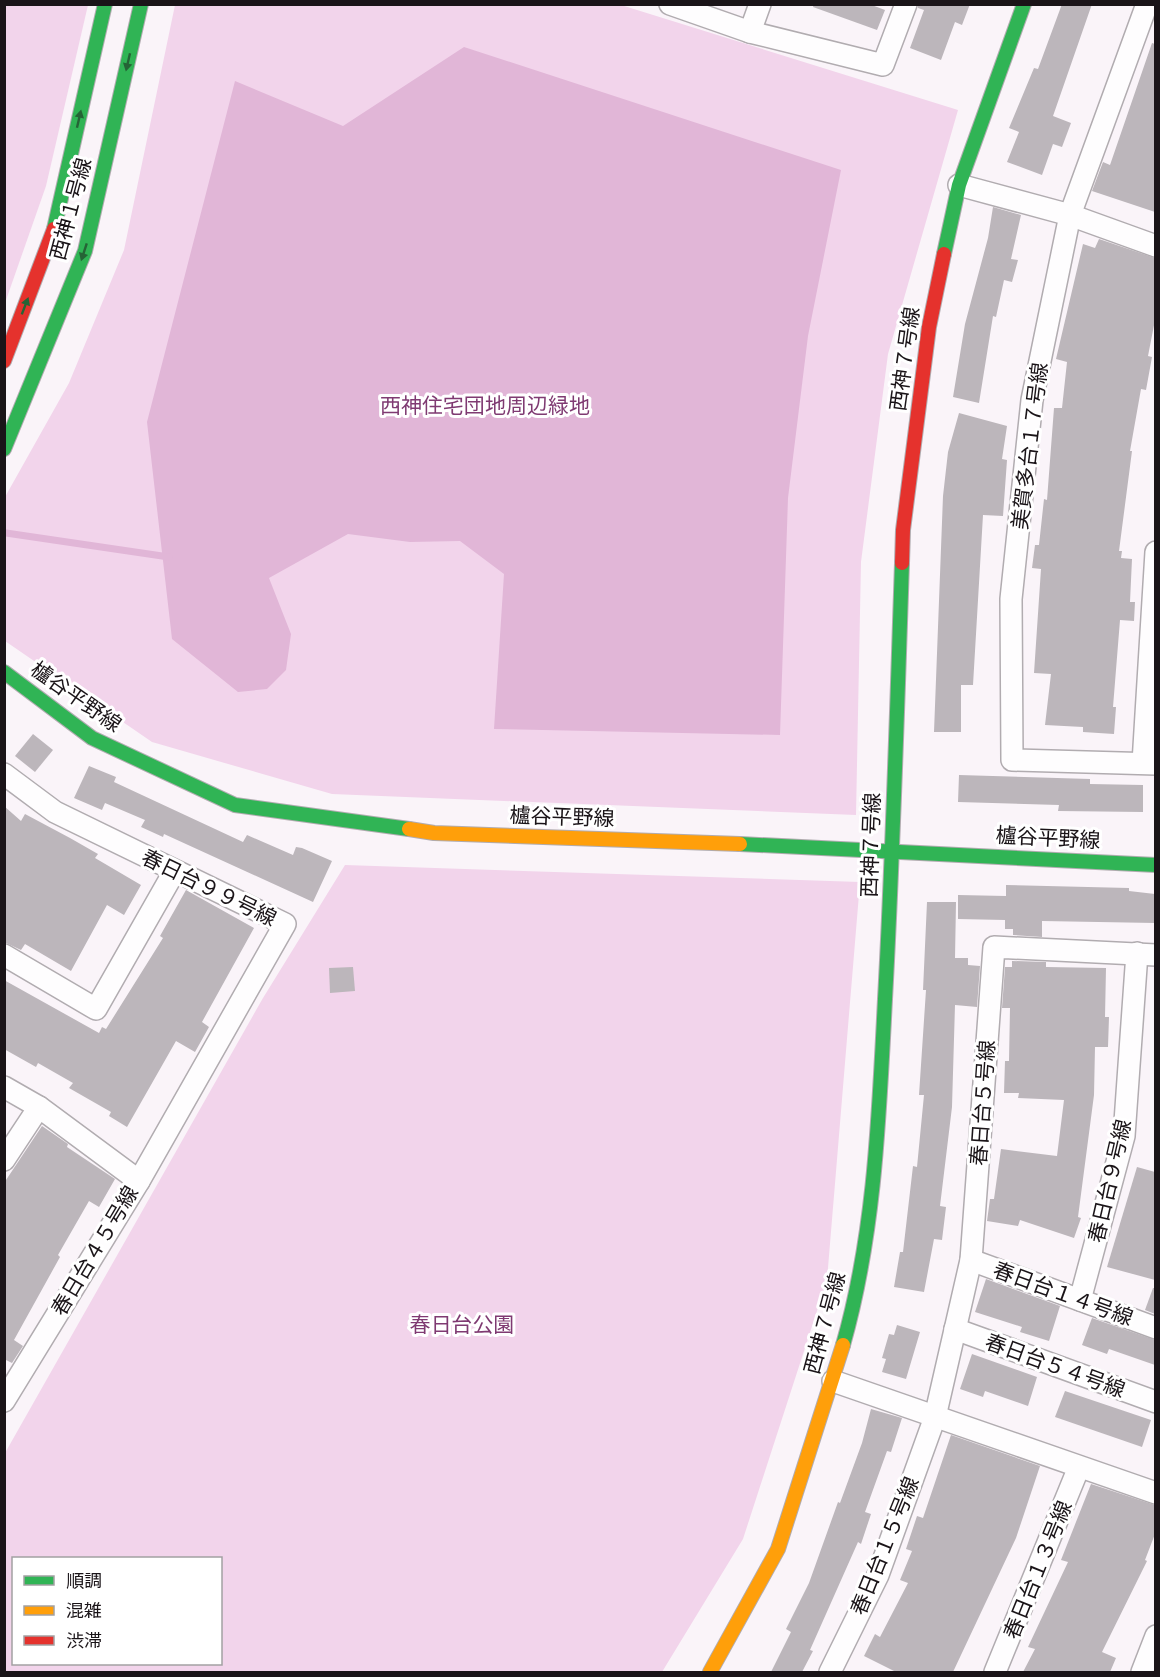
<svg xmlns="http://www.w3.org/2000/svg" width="1160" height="1677" font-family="'Public Sans','Noto Sans JP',sans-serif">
<rect width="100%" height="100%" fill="#faf4f9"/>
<g fill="#f2d4eb" fill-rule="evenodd">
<polygon points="5,4 88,5 46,186 5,303"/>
<polygon points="175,5 621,5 958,110 888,354 861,562 856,815 332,794 152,742 5,641 5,497 69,383 124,250"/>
<path d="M345 865 860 882 827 1280 743 1539 662 1672H5V1453L263 998ZM14 1558H220V1664H14Z"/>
</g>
<polygon fill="#e1b6d7" points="464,47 841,170 808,336 788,498 780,735 494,729 504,574 460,541 410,542 348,534 269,578 291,634 286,670 267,689 238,692 172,639 147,422 235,81 343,126"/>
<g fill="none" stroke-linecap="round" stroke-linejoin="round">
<polyline stroke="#e1b6d7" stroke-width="7" points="6,533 169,557"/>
</g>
<g fill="#bcb6bb">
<polygon points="814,4 869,4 885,10 877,30 813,7"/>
<polygon points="918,4 970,4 962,25 955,22 941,60 910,48 924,10 918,8"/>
<polygon points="1062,4 1092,4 1053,116 1071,123 1062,147 1053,144 1042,175 1007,162 1019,132 1009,128 1034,68 1038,69"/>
<polygon points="1152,43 1155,44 1155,212 1092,191 1103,162 1110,165"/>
<polygon points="993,207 1021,215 1011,259 1018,260 1012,282 1004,280 996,317 993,316 979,403 953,397 965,324 988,238"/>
<polygon points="1099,239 1155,258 1155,320 1148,356 1152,357 1146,390 1141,389 1130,451 1132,451 1119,551 1122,551 1121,558 1132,559 1130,602 1135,602 1134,621 1120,620 1113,707 1116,707 1114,734 1083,732 1083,727 1045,725 1051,674 1034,673 1041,569 1032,568 1035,545 1039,545 1044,499 1047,500 1054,408 1062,408 1067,362 1056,359 1083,244 1095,248"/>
<polygon points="959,413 1007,426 1002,459 1007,460 1003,516 983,515 973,685 961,685 961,732 934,732 943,496 948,452"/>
<polygon points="33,734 53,750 35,772 15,756"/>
<polygon points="89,766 116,777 114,782 243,842 247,835 293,855 296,847 302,848 332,861 313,902 164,834 163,837 141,827 145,820 105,803 102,810 74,798"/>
<polygon points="959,775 1090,779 1090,784 1143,785 1143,812 1058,811 1059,805 958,802"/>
<polygon points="4,806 21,821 25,814 70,838 98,854 95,858 141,885 124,915 107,905 71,971 25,944 21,950 4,942"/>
<polygon points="1006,885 1129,888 1129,891 1155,894 1155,923 1042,921 1042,937 1013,935 1013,929 1005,929 1005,920 958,919 958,895 1006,896"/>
<polygon points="186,890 254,928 202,1022 209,1027 195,1052 176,1041 127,1127 109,1116 111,1112 69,1088 73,1083 38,1063 36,1067 4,1049 4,980 99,1033 102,1027 106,1029 163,938 160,936"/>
<polygon points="927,902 956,902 955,958 968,958 968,965 980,966 977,1007 955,1005 952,1107 940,1206 946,1207 942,1240 934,1239 924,1292 894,1287 900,1252 903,1252 913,1166 917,1167 924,1095 919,1095 926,990 923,990"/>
<polygon points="1012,961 1046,962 1046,967 1106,968 1105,1017 1109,1017 1108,1047 1095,1047 1094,1095 1078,1217 1081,1218 1074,1238 1020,1220 1018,1226 987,1221 990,1199 994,1199 1001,1149 1057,1156 1064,1100 1018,1098 1019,1093 1004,1093 1005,1061 1009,1061 1010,1008 1002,1008 1005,967 1012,967"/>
<polygon points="353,967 355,991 330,993 329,968"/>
<polygon points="42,1126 68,1144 67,1147 115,1179 99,1207 89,1201 58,1255 60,1257 14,1340 23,1346 12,1363 4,1359 4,1183"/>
<polygon points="1137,1167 1155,1172 1155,1280 1107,1267"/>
<polygon points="986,1279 1060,1306 1049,1341 1020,1332 1022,1327 975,1312"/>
<polygon points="1153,1288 1155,1288 1155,1314 1145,1310"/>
<polygon points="1092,1318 1155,1340 1155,1365 1109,1349 1107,1354 1082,1345"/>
<polygon points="897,1325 920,1332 906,1379 882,1372 886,1359 882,1358 889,1334 894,1335"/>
<polygon points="972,1354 1037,1377 1028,1406 985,1391 983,1397 960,1389"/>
<polygon points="1065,1391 1151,1420 1142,1447 1055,1417"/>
<polygon points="871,1409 902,1418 891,1452 887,1451 865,1512 871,1514 861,1544 858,1542 810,1650 813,1651 802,1672 771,1672 791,1632 786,1629 809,1583 838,1502 840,1503 862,1443"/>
<polygon points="951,1435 1040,1466 1016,1538 953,1672 896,1672 864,1656 875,1634 880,1637 908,1583 900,1580 912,1551 906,1549 917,1516 923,1518"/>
<polygon points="1091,1484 1155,1505 1155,1534 1145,1560 1147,1561 1102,1652 1116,1658 1110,1672 1023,1672 1035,1649 1028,1647 1068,1562 1061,1560"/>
</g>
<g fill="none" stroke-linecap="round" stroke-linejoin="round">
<defs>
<g id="street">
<polyline points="670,4 750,32 883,65 906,4"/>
<polyline points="1147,4 1070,215 1032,400 1011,599 1012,760 1156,764"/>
<polyline points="750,32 760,4"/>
<polyline points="959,185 1070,215 1156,246"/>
<polyline points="1143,763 1156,552"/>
<polyline points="4,774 55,812 285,924 139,1181"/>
<polyline points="4,955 96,1009 174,872"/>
<polyline points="4,1087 39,1107 139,1181 4,1401"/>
<polyline points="4,1160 39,1107"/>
<polyline points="971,1260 1156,1328"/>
<polyline points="1080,1300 1124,1136 1137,953"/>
<polyline points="955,1329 1156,1402"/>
<polyline points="833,1381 1156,1493"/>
<polyline points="830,1672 878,1575 935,1417 971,1260 994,947 1156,955"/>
<polyline points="995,1672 1079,1467"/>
<polyline points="1142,1672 1156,1636"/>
</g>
<g id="fast">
<polyline points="54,229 105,4"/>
<polyline points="944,254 959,185 1024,4"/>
<polyline points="4,449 85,251 141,4"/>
<polyline points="4,672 92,738 235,805 409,829"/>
<polyline points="740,844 1156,865"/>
<path d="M843 1345C875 1233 879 1116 885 999 893 854 897 709 902 563"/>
</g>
<g id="slow">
<polyline points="409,829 434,833 740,844"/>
<polyline points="710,1672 778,1549 843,1345"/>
</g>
<g id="jam">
<polyline points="4,361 54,229"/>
<polyline points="902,563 903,530 929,327 944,254"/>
</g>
</defs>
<use href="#street" stroke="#b1acb0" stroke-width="24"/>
<use href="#fast" stroke="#b1acb0" stroke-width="16"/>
<use href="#slow" stroke="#b1acb0" stroke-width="16"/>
<use href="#jam" stroke="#b1acb0" stroke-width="16"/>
<use href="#street" stroke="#fefdfe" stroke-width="21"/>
<use href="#fast" stroke="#30b455" stroke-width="14"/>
<use href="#slow" stroke="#ff9f0a" stroke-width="14"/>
<use href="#jam" stroke="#e5322d" stroke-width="14"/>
</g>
<defs><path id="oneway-solid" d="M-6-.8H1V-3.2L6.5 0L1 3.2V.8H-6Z" transform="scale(1.5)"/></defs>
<g fill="#256436">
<use href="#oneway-solid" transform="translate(128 62) rotate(103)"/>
<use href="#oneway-solid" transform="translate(79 119) rotate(-77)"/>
<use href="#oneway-solid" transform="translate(84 252) rotate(108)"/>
<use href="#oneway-solid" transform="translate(25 306) rotate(-69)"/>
</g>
<g text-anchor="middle" stroke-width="6" stroke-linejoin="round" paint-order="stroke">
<g font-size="21" fill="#1a1418" stroke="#fff">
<text transform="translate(71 209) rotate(-75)" y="7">西神１号線</text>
<text transform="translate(905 359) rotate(-82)" y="7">西神７号線</text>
<text transform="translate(1030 446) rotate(-83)" y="7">美賀多台１７号線</text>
<text transform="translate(76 697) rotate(35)" y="7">櫨谷平野線</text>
<text transform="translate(562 817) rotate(2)" y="7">櫨谷平野線</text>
<text transform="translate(1048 838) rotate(3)" y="7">櫨谷平野線</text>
<text transform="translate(871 845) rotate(-88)" y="7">西神７号線</text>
<text transform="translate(209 888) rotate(26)" y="7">春日台９９号線</text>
<text transform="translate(983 1103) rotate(-86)" y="7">春日台５号線</text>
<text transform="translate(1110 1181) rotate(-77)" y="7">春日台９号線</text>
<text transform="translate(95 1251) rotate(-59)" y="7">春日台４５号線</text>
<text transform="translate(1063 1294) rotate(20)" y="7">春日台１４号線</text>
<text transform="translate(825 1323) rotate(-75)" y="7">西神７号線</text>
<text transform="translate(1055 1366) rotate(20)" y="7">春日台５４号線</text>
<text transform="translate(885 1546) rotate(-68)" y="7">春日台１５号線</text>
<text transform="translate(1038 1570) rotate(-68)" y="7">春日台１３号線</text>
</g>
<g font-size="21" fill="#7f3a72" stroke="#fff">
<text x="485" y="413">西神住宅団地周辺緑地</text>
<text x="462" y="1332">春日台公園</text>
</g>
</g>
<rect width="1160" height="1677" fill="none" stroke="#1a1418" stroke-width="12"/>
<rect x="12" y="1557" width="210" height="108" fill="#ffffff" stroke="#a3a1a3" stroke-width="1.5"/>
<rect x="24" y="1576" width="30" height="9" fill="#30b455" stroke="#a3a1a3" stroke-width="1.5"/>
<text x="66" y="1587" font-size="18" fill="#1a1418">順調</text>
<rect x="24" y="1606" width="30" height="9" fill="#ff9f0a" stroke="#a3a1a3" stroke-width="1.5"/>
<text x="66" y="1617" font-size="18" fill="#1a1418">混雑</text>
<rect x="24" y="1636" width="30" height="9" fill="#e5322d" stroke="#a3a1a3" stroke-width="1.5"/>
<text x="66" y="1647" font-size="18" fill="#1a1418">渋滞</text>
</svg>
